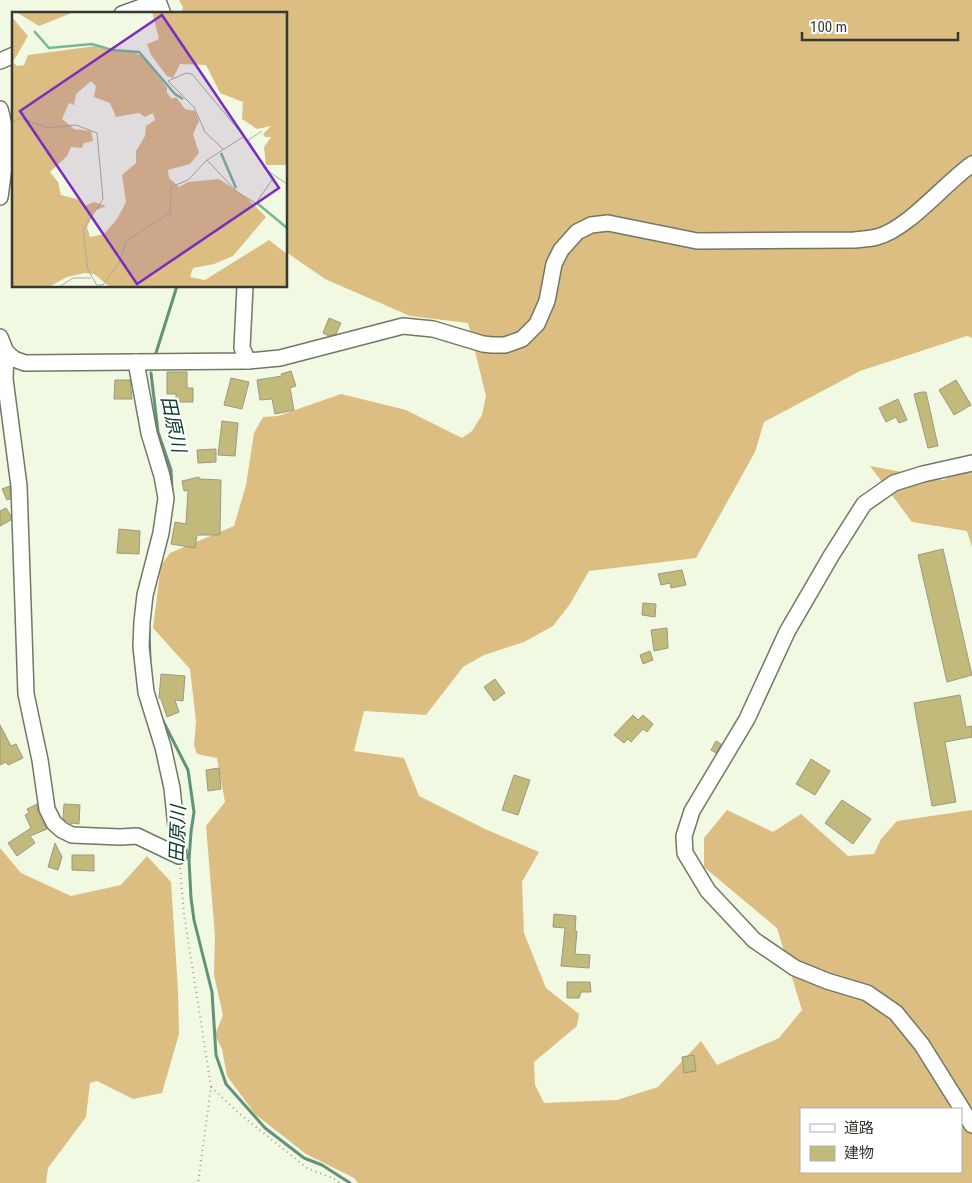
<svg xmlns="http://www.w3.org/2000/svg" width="972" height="1183" font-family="'Roboto Condensed','Noto Sans JP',sans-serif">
<rect width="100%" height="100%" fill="#f2f9e3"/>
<g fill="#dcbd82" fill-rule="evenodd">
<path d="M179 0H972V338L967 336 860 371 764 422 755 452 696 558 589 571 570 604 553 626 524 642 484 655 463 667 426 715 364 711 354 751 404 758 419 796 485 829 539 852 522 882 524 933 546 988 579 1014 577 1026 534 1062 535 1085 544 1103 617 1100 658 1087 701 1041 717 1065 779 1038 802 1010 777 928 704 867V838L727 810 773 832 801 814 848 856 874 854 881 839 897 821 972 810V1183H358L354 1178 306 1154 255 1114 227 1076 222 1049 215 1035 223 1015 214 975 215 936 206 826 225 802 217 758 197 754 194 745 196 721 190 669 153 628 161 565 170 553 234 526 246 485 254 433 263 417 278 416 341 394 406 410 462 438 472 431 482 415 486 396 468 323 410 316 325 279 286 252V14H181L183 7ZM801 1109H961V1172H801Z"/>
<polygon points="972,463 972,547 967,531 912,522 870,466 944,480"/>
<polygon points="0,848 21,873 71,896 121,885 147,856 171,882 178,990 179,1034 162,1093 133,1099 97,1081 90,1083 86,1117 48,1168 46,1183 0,1183"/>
</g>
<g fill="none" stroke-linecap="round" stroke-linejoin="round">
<g stroke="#629277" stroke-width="3">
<polyline points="156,353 177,286"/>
<polyline points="151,373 158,432 171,470 172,490"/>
<polyline points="149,629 150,660"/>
<polyline points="161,717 188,770 194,812 191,832 189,860 191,898 194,920 212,992 216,1055 226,1084 265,1128 304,1158 322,1165 350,1183"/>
</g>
</g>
<g fill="#c1ba7a" stroke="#9b9984">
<polygon points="329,318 341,323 336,334 329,336 323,333"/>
<polygon points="291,371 296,386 290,388 294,410 275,414 272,399 260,400 257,380 282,376 281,374"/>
<polygon points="167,372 187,372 187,388 193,388 193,402 176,402 176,394 167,394"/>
<polygon points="231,378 249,382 242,409 224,405"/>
<polygon points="115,380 130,380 132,399 114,399"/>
<polygon points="956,380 971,405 954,415 939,390"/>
<polygon points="922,392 926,392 938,446 928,448 914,394"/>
<polygon points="898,399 907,420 899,423 896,417 886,422 879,408"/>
<polygon points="222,421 238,423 235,456 218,455"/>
<polygon points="216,449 216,462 198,463 197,450"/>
<polygon points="199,477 199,479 221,480 220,535 197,535 195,548 171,544 175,522 186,524 188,490 184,491 182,481"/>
<polygon points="10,486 10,499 7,500 2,489"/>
<polygon points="6,508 11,516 11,520 0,526 0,511"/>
<polygon points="119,529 140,531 139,554 117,553"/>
<polygon points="943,549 972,675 947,682 918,555"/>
<polygon points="682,570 686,585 671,588 670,583 661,585 658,574"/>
<polygon points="643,603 656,604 655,617 642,615"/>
<polygon points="667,628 668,648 654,651 651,630"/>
<polygon points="650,651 653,660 643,664 640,655"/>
<polygon points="161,674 185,676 183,701 175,700 179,712 167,717 161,699 159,698"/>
<polygon points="495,679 505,693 494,701 484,687"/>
<polygon points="960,695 966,727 972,726 972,737 945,742 956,802 932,806 914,703"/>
<polygon points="633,715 638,720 643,715 653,724 647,732 643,729 631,742 628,739 624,743 614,735"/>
<polygon points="0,725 11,746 16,744 23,758 8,765 6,762 0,765"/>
<polygon points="716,741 721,744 716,753 711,750"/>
<polygon points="811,759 830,771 815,795 796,784"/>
<polygon points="219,768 221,789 208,791 206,770"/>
<polygon points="514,775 530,780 518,815 502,810"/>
<polygon points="842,800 871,819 853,844 825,823"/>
<polygon points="37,804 38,813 47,829 30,836 35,843 17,856 8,843 31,828 25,815 29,813 27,809"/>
<polygon points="64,804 80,805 79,824 72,823 72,824 63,819"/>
<polygon points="55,843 62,857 58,870 48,867"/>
<polygon points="72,855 94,855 94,871 72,870"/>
<polygon points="554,914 576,916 575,931 577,931 575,954 590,955 589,968 561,966 565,928 553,927"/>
<polygon points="567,982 590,982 591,992 581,992 579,998 567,998"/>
<polygon points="694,1055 696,1071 684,1073 682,1057"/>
</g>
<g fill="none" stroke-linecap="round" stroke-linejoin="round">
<defs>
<g id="minor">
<polyline points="122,14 158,1 163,14"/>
<polyline points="0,61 14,55"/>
<path d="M0 109C9 137 4 169 0 197"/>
<polyline points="245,286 242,348 248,361"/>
<polyline points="0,337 6,352 5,379 19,486 26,694 40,760 47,809 54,823 62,830 72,835 120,837 137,836 179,856 172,788 163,747 146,692 141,647 142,622 145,595 161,533 166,498 162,476 149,433 136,362"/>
<path d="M6 352 14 359 25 363 248 361 280 358 403 326 433 329 483 344 492 345H505L522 339 537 324 547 301 554 264 561 250 577 232 591 225 608 223 697 241 854 240C862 239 870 239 877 237 908 229 944 184 972 164"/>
<polyline points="972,463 923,474 894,483 864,504 831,556 787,632 747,719 692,811 684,836 685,853 708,891 754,940 795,968 827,981 867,993 896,1013 922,1045 972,1125"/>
</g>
</defs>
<use href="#minor" stroke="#717864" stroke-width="18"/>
<g stroke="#9ba090" stroke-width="2" stroke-dasharray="1 4" stroke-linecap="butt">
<polyline points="180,868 184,914 211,1087 198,1183"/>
<polyline points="211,1087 241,1115 307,1168 333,1178 340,1183"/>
</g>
<use href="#minor" stroke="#fff" stroke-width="15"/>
</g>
<g text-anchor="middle" stroke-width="4.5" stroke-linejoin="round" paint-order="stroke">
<g font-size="19" font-style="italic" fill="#09412a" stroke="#fff">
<text transform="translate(174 424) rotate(78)" y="7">田原川</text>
<text transform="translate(177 834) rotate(-88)" y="7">田原川</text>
</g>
</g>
<g transform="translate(12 12)">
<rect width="275" height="275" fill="#f2f9e3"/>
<path d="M4 0H62L27 14ZM140 0H275V153H254L252 135 259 125H253L251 122 259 114 245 117 230 107 231 90 208 81 194 53 168 52 161 66 155 64 139 43 135 32 147 27ZM0 5 16 24 1 50 5 54 12 53 16 43 84 34 99 39H120L133 46 155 76V81L160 87 164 85 173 97 183 99 187 109 181 122 187 141 178 152 156 158 157 166 167 175 176 170 207 167 234 185 254 205 221 244 202 252 181 256 178 265 193 268 257 228 275 242V275H98L82 262 73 261 55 265 37 275H0ZM79 69 84 74 82 85 98 91 104 105 127 101 133 105 141 101 143 108 134 114 133 124 124 139V151L110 163 114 190 105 207 92 222 78 225 75 215 82 199 94 194 82 190 73 194 65 187 49 183 46 170 38 160 55 144 59 135 70 136 72 131 81 129 79 119 62 117 50 107 57 91 62 93 64 82Z" fill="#dcbd82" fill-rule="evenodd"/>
<path fill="none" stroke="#75b896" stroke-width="2.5" d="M22 19 37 36 80 32 100 38 127 40 163 82 171 87M209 141 224 176M245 191 275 216"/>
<path fill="none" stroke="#a7ac9b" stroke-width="1" d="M156 69 174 61 180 62 240 134 253 157 275 172M156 69 182 95 193 120 211 137M0 110 8 106 36 116 64 113 85 121 91 187 71 218 76 258 86 275M235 129 250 119M195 148 226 181 244 191 262 165M86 273H91L107 251 115 228 158 201 159 175 176 168 195 148 231 125M47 275 61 266H79"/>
<path fill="#7b2cbf" fill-opacity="0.15" stroke="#7b2cbf" stroke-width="2.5" d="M150 3 267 176 125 272 8 99Z"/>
<rect width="275" height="275" fill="none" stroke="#363930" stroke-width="2.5"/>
</g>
<rect x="800" y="1108" width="162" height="65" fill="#ffffff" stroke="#afb0ac"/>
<rect x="810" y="1124" width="25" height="8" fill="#ffffff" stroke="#afb0ac"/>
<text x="844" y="1133" font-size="15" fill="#363930">道路</text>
<rect x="810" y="1146" width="25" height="15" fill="#c1ba7a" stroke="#afb0ac"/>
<text x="844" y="1158" font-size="15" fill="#363930">建物</text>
<path d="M802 32v8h156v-8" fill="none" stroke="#363930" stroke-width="2.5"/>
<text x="810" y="32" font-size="15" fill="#363930" stroke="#ffffff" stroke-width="4" paint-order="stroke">100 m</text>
</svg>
